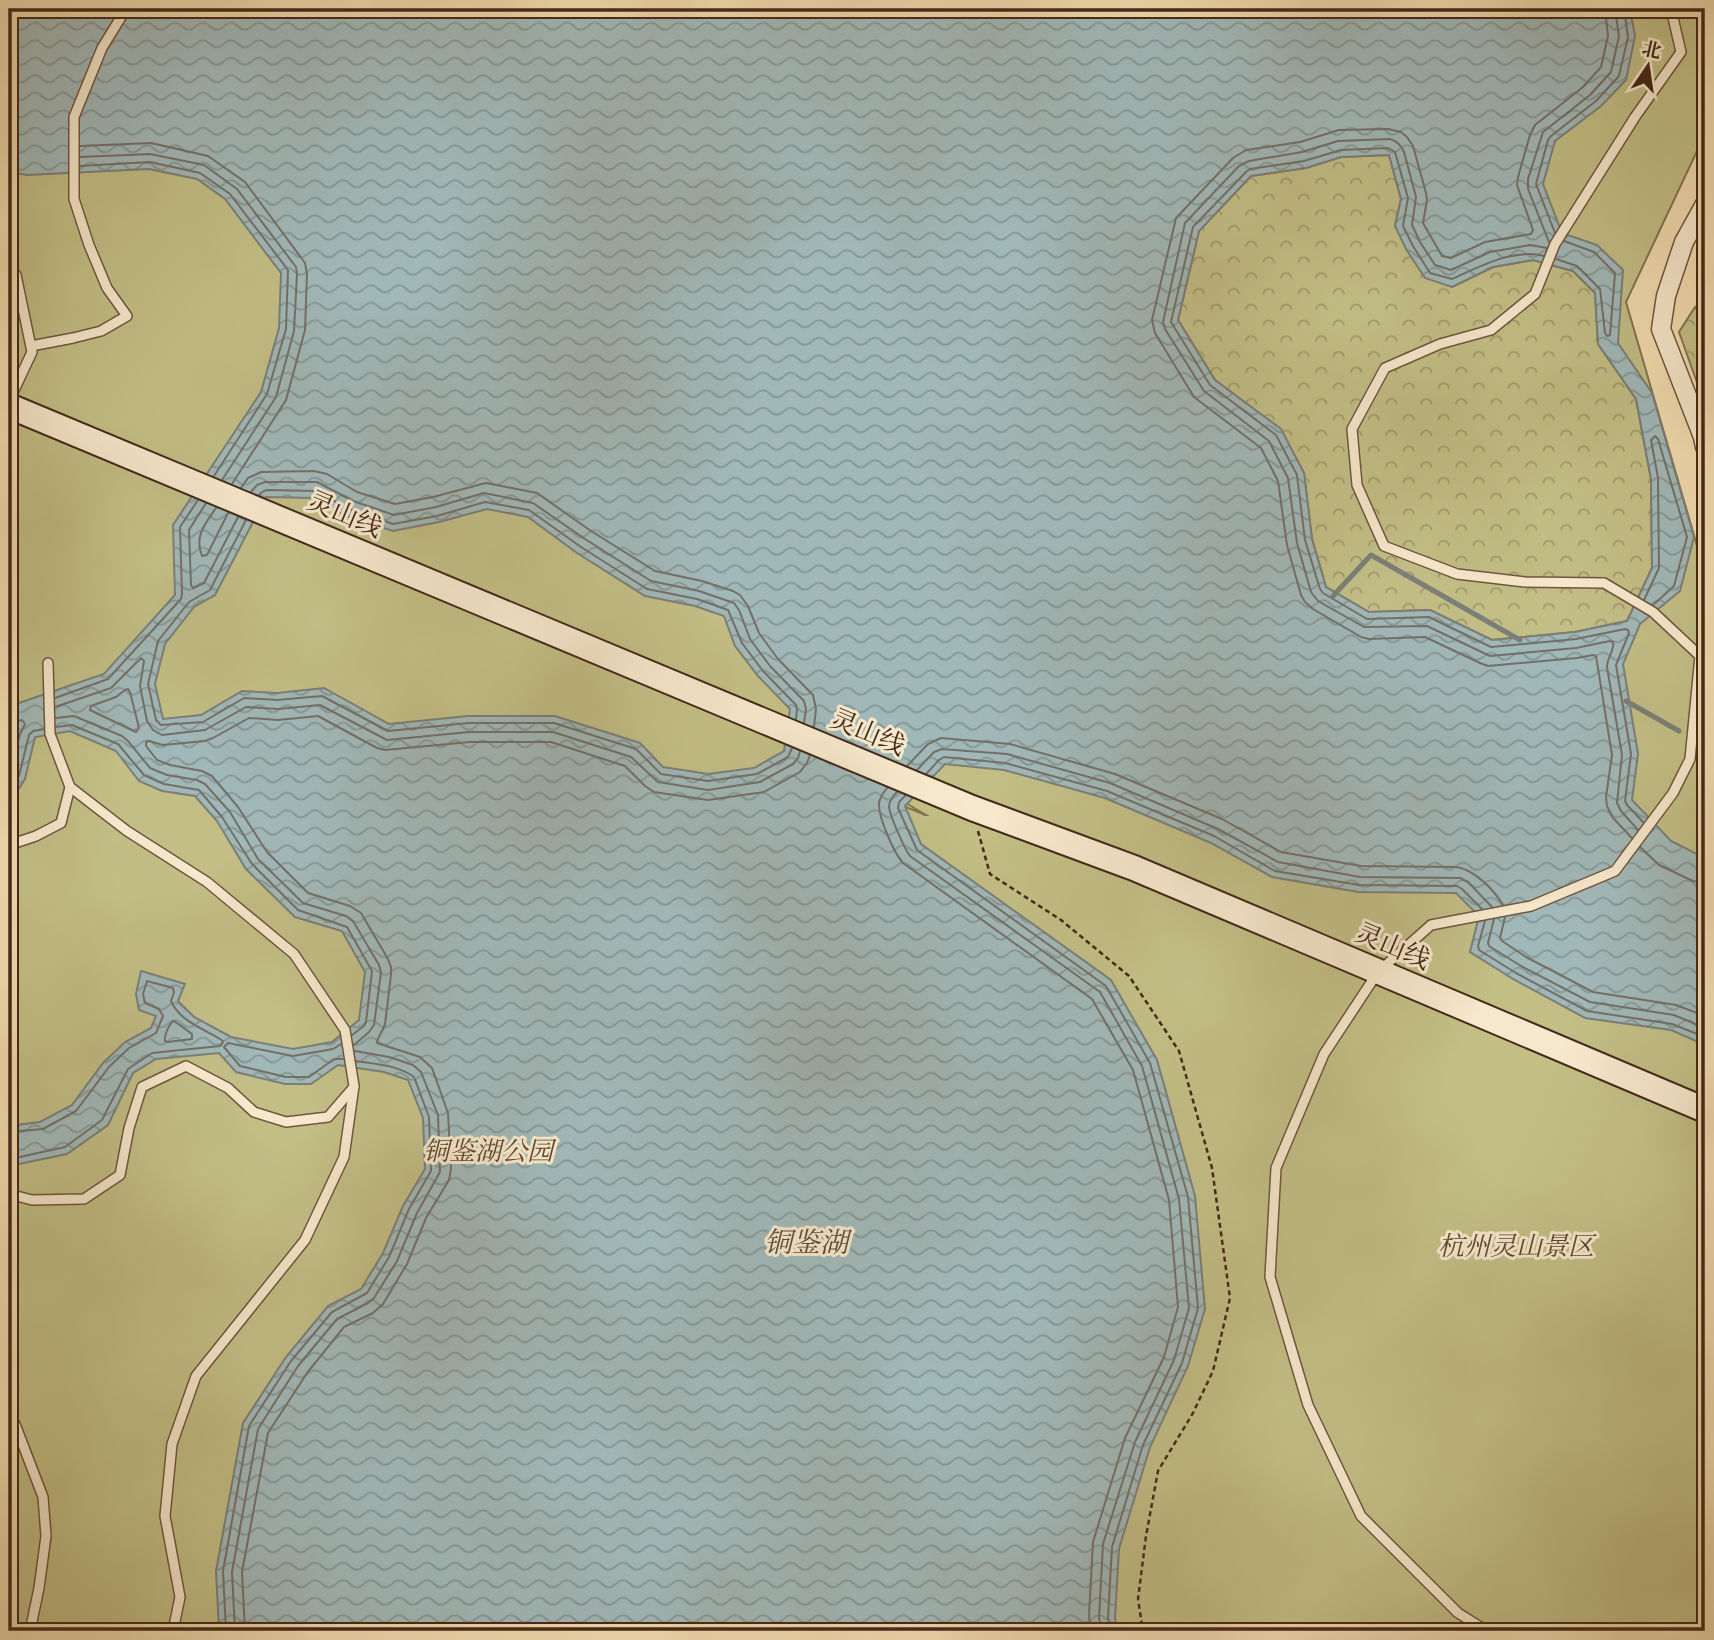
<svg xmlns="http://www.w3.org/2000/svg" width="1714" height="1640" font-family="'IM FELL French Canon','Noto Serif SC',serif">
<defs>
<pattern id="forest-crowns" width="20" height="18" patternUnits="userSpaceOnUse" patternTransform="scale(1.75)"><rect width="20" height="18" fill="#c2be86"/><path d="M2 6a3 3 0 1 1 6 0M12 15a3 3 0 1 1 6 0" fill="none" stroke="#9f9a6d"/></pattern>
<pattern id="water-waves" width="16" height="10" patternUnits="userSpaceOnUse" patternTransform="scale(1.75)"><rect width="16" height="10" fill="#a1b8b8"/><path d="M0 5q4-4 8 0t8 0" fill="none" stroke="#859695"/></pattern>
</defs>
<rect width="100%" height="100%" fill="#f1dcb0"/>
<filter id="stains"><feTurbulence type="fractalNoise" baseFrequency=".00286" numOctaves="4"/><feColorMatrix values="0 0 0 0 .2 0 0 0 0 .09 0 0 0 0 .02 0 0 0 .5 -.17"/></filter>
<radialGradient id="worn" r=".72"><stop offset=".6" stop-color="#630" stop-opacity="0"/><stop offset="1" stop-color="#630" stop-opacity=".3"/></radialGradient>
<path fill="#c2be86" stroke="#84744f" stroke-width="2" fill-rule="evenodd" d="M9 9H1705V134L1626 302 1705 573V1631H9ZM780 754 888 793 926 815H925Z"/>
<g fill="url(#forest-crowns)" stroke="#84744f" stroke-width="2">
<polygon points="1389,155 1401,199 1395,226 1452,287 1493,267 1533,260 1573,271 1595,293 1598,344 1636,399 1651,479 1652,568 1627,621 1575,632 1492,640 1430,610 1369,612 1326,587 1312,539 1304,473 1281,430 1215,380 1178,320 1199,231 1251,176 1306,168 1341,157"/>
<polygon points="1695,307 1705,323 1705,405 1679,332"/>
</g>
<path fill="url(#water-waves)" stroke="#7c7f78" stroke-width="2" fill-rule="evenodd" d="M9 9H1630L1635 36 1626 80 1601 106 1555 141 1543 184 1562 233 1597 245 1623 270 1618 343 1652 393 1694 537 1680 591 1640 624 1623 664 1638 754 1632 800 1671 841 1705 858V1045L1671 1030 1585 1018 1513 979 1470 952 1479 916 1456 893 1358 892 1272 877 1211 843 1105 798 1004 770 945 764 905 806 921 844 1111 980 1157 1060 1195 1196 1205 1309 1188 1366 1150 1447 1119 1549 1115 1618 1118 1631H219L216 1571 243 1423 286 1357 328 1306 361 1289 383 1253 403 1206 425 1169 423 1118 408 1080 384 1072 338 1065 311 1084H285L236 1072 219 1053 156 1059 133 1073 108 1125 67 1154 19 1164 9 1162V1126L40 1122 72 1105 103 1063 125 1042 151 1028 156 1016 139 1010 136 994 141 971 185 984 178 1001 194 1017 231 1037 293 1049 332 1042 359 1020 365 972 342 931 295 917 246 869 217 821 195 796 162 791 139 781 116 751 70 731 35 737 25 779 9 804V709L19 703 104 674 175 595 173 525 261 392 279 328 281 273 225 199 197 179 149 169 27 175 9 172ZM1389 155 1401 199 1395 226 1406 249 1425 278 1452 287 1493 267 1533 260 1573 271 1595 293 1598 344 1636 399 1651 479 1652 568 1627 621 1575 632 1492 640 1430 610 1369 612 1326 587 1312 539 1304 473 1281 429 1215 380 1178 320 1199 231 1251 176 1306 168 1341 157ZM266 497 315 498 346 516 393 531 439 522 487 509 528 517 577 553 645 596 695 606 724 616 735 646 758 676 790 709 784 751 754 768 708 774 663 767 640 743 555 716H468L389 724 324 688 277 693 242 691 201 715 163 719 155 684 165 644 194 607 215 595Z"/>
<g fill="none" stroke-linecap="round" stroke-linejoin="round">
<g stroke="#737068" stroke-width="2">
<polyline points="1605,9 1608,36 1601,67 1583,87 1535,125 1530,135 1518,177 1517,185 1533,230 1531,234 1485,242 1451,258 1442,256 1423,223 1427,200 1426,193 1413,146 1407,137 1401,132 1388,129 1339,130 1300,142 1246,150 1233,158 1176,218 1152,320 1155,333 1194,397 1261,448 1278,481 1287,545 1301,595 1305,602 1313,609 1361,637 1369,639 1425,637 1480,663 1488,666 1577,658 1593,655 1596,656 1612,755 1606,797 1607,806 1613,818 1632,838"/>
<polyline points="80,146 151,143 208,156 245,182 305,263 307,274 305,330 286,400 232,484"/>
<polyline points="80,157 150,154 204,165 237,189 296,267 297,274 294,331 276,397 222,480"/>
<polyline points="80,166 150,162 200,173 230,194 288,270 286,329 267,394 214,476"/>
<polyline points="1555,233 1536,184 1548,140 1551,136 1596,101 1619,76 1628,37 1624,9"/>
<polyline points="1549,242 1528,189 1528,179 1543,132 1590,95 1611,72 1619,36 1615,9"/>
<path d="M1547 248 1530 245 1490 252 1451 270 1435 265 1420 242 1412 225 1416 197 1404 152C1401 145 1397 141 1390 139L1338 141 1302 152 1249 161 1239 166 1185 223 1163 322 1165 329 1204 391 1269 441 1288 478 1297 543 1311 592 1318 601 1364 627 1427 626 1490 656 1576 648 1610 641 1613 642C1615 649 1607 658 1607 667L1622 755 1617 803 1621 811 1638 830"/>
<path d="M1544 256C1513 248 1479 267 1452 279L1430 273 1413 246 1403 226 1408 198 1395 152 1388 148 1341 150 1304 161 1250 169 1246 172 1193 227 1171 322 1210 385 1276 435 1297 475 1305 540 1320 589 1323 593 1367 619 1429 617 1491 647 1576 639 1625 629 1628 630 1629 633 1616 665 1631 754 1625 801 1627 805 1643 822"/>
<polyline points="1556,259 1577,266 1600,289 1605,333 1607,336 1610,335 1615,273 1594,252 1564,241"/>
<polyline points="241,488 248,478 261,472 314,471 327,474 357,492 395,504 433,497 486,483 537,493 591,531 655,571 702,581 733,591 740,595 748,606 759,633 778,659 813,695 816,709 814,727"/>
<polyline points="251,492 257,485 265,482 317,482 353,501 394,515 436,507 484,493 533,503 585,539 651,581 699,591 734,603 739,610 750,639 770,666 804,701 806,709 804,723"/>
<polyline points="259,495 262,492 267,490 316,491 349,509 393,524 437,516 485,502 529,510 581,547 647,589 697,599 728,610 742,643 763,671 796,705 797,709 796,719"/>
<polyline points="206,503 189,530 191,585 193,588 204,583 238,517"/>
<path d="M216 508C205 524 194 536 202 556L207 555 228 513"/>
<polyline points="246,520 210,590 189,602 158,641 148,684 156,720 161,725 203,722 244,698 277,700 322,696 388,731 469,723 554,723 636,749 661,774 708,781 757,774 788,757 792,748"/>
<polyline points="1644,600 1659,568 1658,478 1651,440 1655,436 1658,439 1687,537 1674,586 1653,605"/>
<polygon points="125,690 128,689 130,692 139,728 136,732 90,710 91,706 116,697"/>
<polyline points="55,698 108,679 181,599 182,594 180,527 198,500"/>
<polyline points="55,707 111,688 141,658 144,661 140,686 147,721 153,730 162,735 205,730 246,707 278,709 320,705 387,740 469,732 553,732 631,757 658,782 708,790 760,782 793,764 798,758 800,751"/>
<polyline points="56,718 74,716 122,736 128,741 150,768 167,775 197,780 205,784 230,812 258,859 303,903 346,916 353,921 379,965 381,972 374,1025 369,1032 354,1045"/>
<polyline points="9,723 22,720 25,724 20,734 9,775"/>
<polyline points="56,727 72,725 118,744 144,775 164,784 199,790 222,817 252,864 298,910 347,927 372,971 366,1022 364,1026 352,1035"/>
<path d="M907 766 928 744 941 738 1010 744 1115 774 1222 819 1281 852 1361 866 1456 867C1474 869 1494 890 1503 905"/>
<polyline points="917,770 934,752 942,749 1007,754 1110,783 1218,829 1278,862 1360,877 1460,878 1468,882 1492,907"/>
<polyline points="926,774 939,760 944,757 1005,763 1107,791 1214,836 1275,871 1359,885 1457,886 1462,889 1482,909"/>
<path d="M887 788C883 793 880 797 879 803 878 817 894 853 903 863L1092 999 1133 1070 1169 1200 1178 1307 1164 1357 1125 1438 1093 1542 1089 1616 1091 1631"/>
<polyline points="9,791 19,776 29,735 33,731 44,729"/>
<path d="M897 792C893 796 889 801 889 807 890 816 904 848 910 856L1100 992 1142 1066 1179 1199 1189 1308 1174 1360 1135 1442 1103 1544 1099 1618 1102 1631"/>
<polyline points="906,795 899,802 898,808 917,850 1106,986 1150,1063 1188,1197 1198,1308 1182,1363 1143,1445 1112,1547 1108,1618 1111,1631"/>
<polyline points="1640,847 1659,865 1693,881 1705,883"/>
<polyline points="1505,917 1500,938 1502,941 1526,957 1593,992 1676,1005 1705,1016"/>
<polyline points="1494,919 1488,943 1489,946 1521,966 1590,1002 1674,1015 1705,1028"/>
<polyline points="1485,921 1478,946 1479,950 1516,973 1587,1011 1672,1024 1705,1037"/>
<path d="M174 1021 192 1034V1039L168 1042 165 1041C164 1036 169 1023 174 1021Z"/>
<polyline points="341,1044 333,1049 293,1056 228,1043 224,1047 240,1066 286,1077 309,1077 334,1059 343,1059"/>
<path d="M9 1132 43 1129 76 1111 109 1067 129 1048 156 1033 163 1016 159 1009 145 1003 143 994 147 981 173 988 174 992 171 1001C180 1022 205 1029 223 1041L222 1044 220 1046 152 1053 128 1069 102 1120 65 1147 20 1157 9 1155"/>
<path d="M226 1631 223 1571 249 1426 291 1361 332 1312 367 1293 389 1257 409 1209 431 1171 429 1117 414 1077C398 1065 375 1064 356 1061"/>
<polyline points="235,1631 232,1572 258,1429 298,1366 337,1319 368,1303 374,1298 397,1261 417,1213 440,1172 438,1115 421,1072 413,1065 389,1057 355,1051"/>
<path d="M245 1631 242 1572 268 1433 307 1373 344 1327 373 1313 383 1304 407 1264 426 1218 449 1180 451 1169 448 1113 432 1068 420 1057 377 1043C377 1037 384 1030 385 1024L391 975V967L388 959 361 913 350 906 308 893 267 852 238 807 212 776 202 771 170 765 157 760 146 746V742L149 741 163 745 205 741 213 738 249 718 278 720 318 716 377 748 385 750 470 742H551L625 766 645 786 654 792 708 800 764 792 800 772 807 763 810 755"/>
</g>
<g stroke="#7c7f78" stroke-width="5">
<polyline points="1333,596 1371,555 1520,640"/>
<polyline points="1626,701 1679,731"/>
<polyline points="1702,744 1705,750"/>
</g>
<defs>
<g id="lane">
<polyline points="9,269 16,275 32,352 9,401"/>
<polyline points="31,346 73,338 101,331 127,316 107,288 89,245 74,199 74,117 102,48 126,9"/>
<polyline points="48,663 50,734 70,787 127,831 207,882 294,954 345,1030 354,1086 344,1157 305,1240 196,1376 172,1444 165,1516 180,1597 173,1631"/>
<polyline points="9,845 36,836 61,823 70,787"/>
<polyline points="9,1194 32,1200 84,1199 120,1175 129,1128 142,1087 186,1066 228,1088 254,1112 286,1122 328,1117 354,1087"/>
<polyline points="9,1420 15,1424 43,1497 46,1536 39,1588 30,1631"/>
<polyline points="1487,1631 1458,1613 1361,1516 1308,1405 1270,1277 1276,1168 1324,1054 1378,972 1431,925 1531,906 1615,871 1673,793 1690,759 1700,656 1653,612 1604,583 1525,582 1457,574 1384,546 1357,485 1352,429 1385,368 1440,344 1491,330 1535,294 1555,244 1635,117 1681,52 1671,9"/>
</g>
<polyline id="street" points="1705,204 1684,242 1666,296 1661,329 1703,437 1705,447"/>
<polyline id="secondary" points="9,406 972,808 1134,868 1705,1110"/>
</defs>
<use href="#lane" stroke="#70563e" stroke-width="12"/>
<use href="#street" stroke="#70563e" stroke-width="21"/>
<use href="#secondary" stroke="#452918" stroke-width="28"/>
<polyline stroke="#452918" stroke-width="2.5" stroke-dasharray="5 3.5" stroke-linecap="butt" points="978,831 990,874 1061,920 1129,976 1179,1051 1212,1168 1230,1298 1213,1371 1193,1413 1158,1471 1146,1536 1138,1599 1143,1631"/>
<use href="#lane" stroke="#f6e8cc" stroke-width="9"/>
<use href="#street" stroke="#f6e8cc" stroke-width="18"/>
<use href="#secondary" stroke="#f6e8cc" stroke-width="24"/>
</g>
<g text-anchor="middle" stroke-width="6" stroke-linejoin="round" paint-order="stroke">
<g font-size="26" fill="#452918" stroke="#f6e8cc">
<text transform="translate(345 514) rotate(23)" y="9">灵山线</text>
<text transform="translate(868 732) rotate(23)" y="9">灵山线</text>
<text transform="translate(1393 946) rotate(23)" y="9">灵山线</text>
</g>
<g font-size="26" font-style="italic" fill="#5e472e" stroke="#f6e8cc">
<text x="488" y="1160">铜鉴湖公园</text>
<text x="1516" y="1255">杭州灵山景区</text>
</g>
<g font-size="28" font-style="italic" fill="#5c4d40" stroke="#f6e8cc">
<text x="806" y="1252">铜鉴湖</text>
</g>
</g>
<rect width="1714" height="1640" fill="none" stroke="#f1dcb0" stroke-width="35"/>
<rect x="10" y="10" width="1693" height="1619" fill="none" stroke="#452918" stroke-width="3.5"/>
<rect x="18" y="18" width="1679" height="1605" fill="none" stroke="#452918" stroke-width="2"/>
<g transform="translate(1648 66) rotate(13)" stroke="#f6e8cc" stroke-width="5" paint-order="stroke">
<path d="M0-5L12 26L0 18L-12 26Z" fill="#452918"/>
<text y="-10" font-size="19" font-weight="bold" text-anchor="middle" fill="#452918">北</text>
</g>
<rect width="100%" height="100%" filter="url(#stains)"/>
<rect width="100%" height="100%" fill="url(#worn)"/>
</svg>
